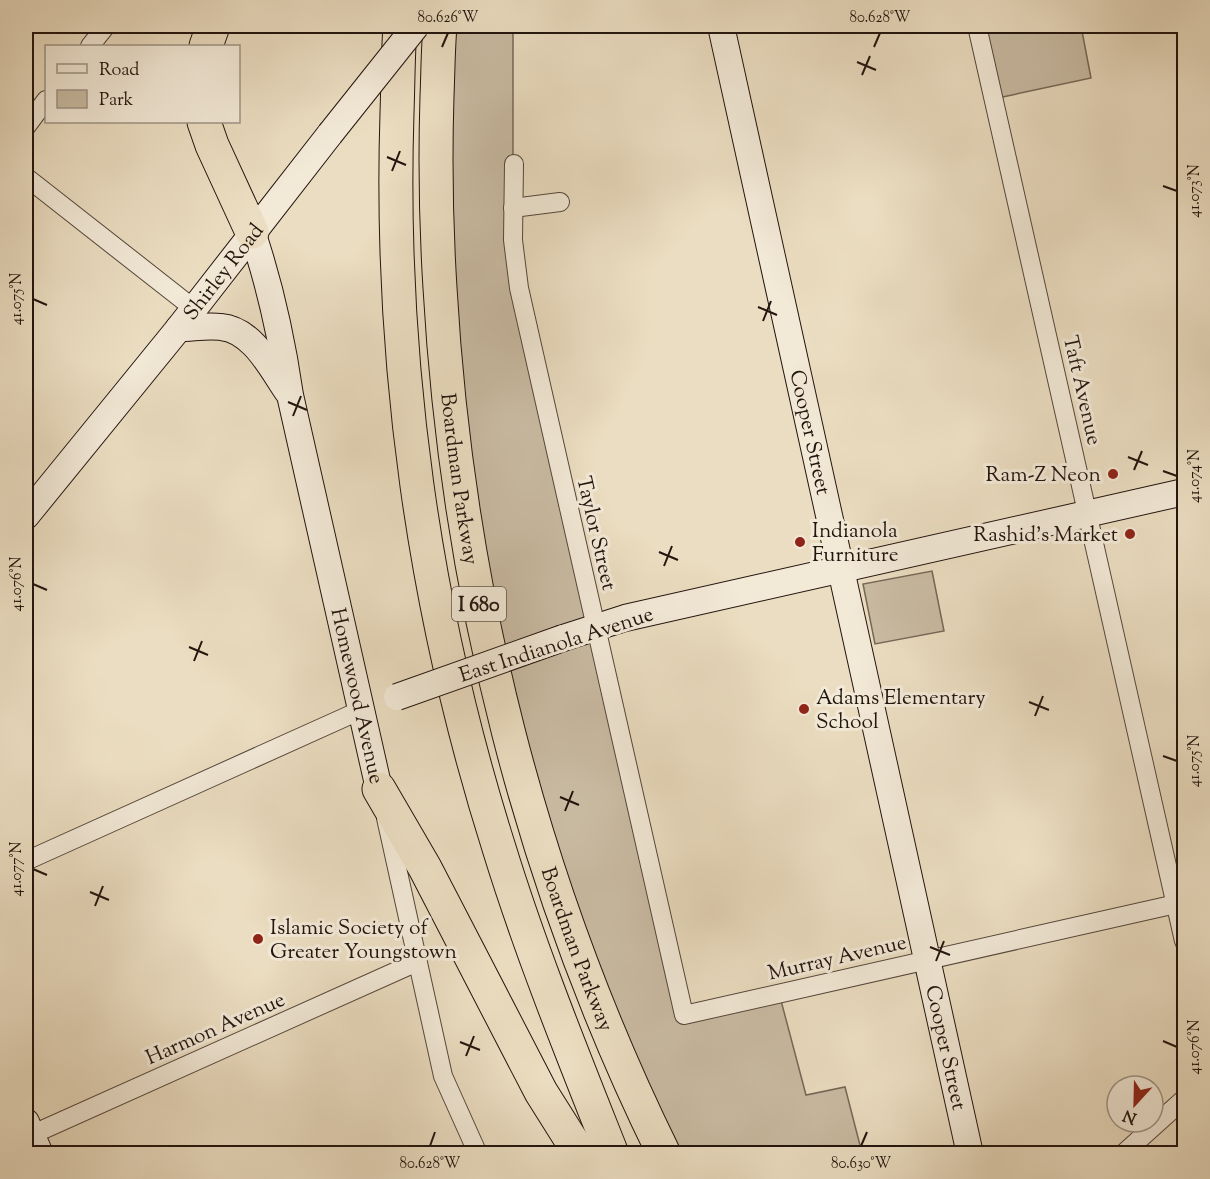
<svg xmlns="http://www.w3.org/2000/svg" width="1210" height="1179" font-family="'Sorts Mill Goudy',serif">
<rect width="100%" height="100%" fill="#ebddc1"/>
<filter id="stains"><feTurbulence type="fractalNoise" baseFrequency=".00333" numOctaves="4"/><feColorMatrix values="0 0 0 0 .2 0 0 0 0 .09 0 0 0 0 .02 0 0 0 .5 -.17"/></filter>
<radialGradient id="worn" r=".72"><stop offset=".6" stop-color="#630" stop-opacity="0"/><stop offset="1" stop-color="#630" stop-opacity=".3"/></radialGradient>
<g fill="#c9bba3" stroke="#766858" stroke-width="1.5">
<polygon points="440,26 513,26 513,240 683,1015 779,993 806,1095 845,1087 862,1153 664,1153 502,709 435,177"/>
<polygon points="977,26 1081,26 1091,78 993,99"/>
<polygon points="932,571 944,631 875,644 863,584"/>
</g>
<g fill="none" stroke-linecap="round" stroke-linejoin="round">
<defs>
<g id="street">
<polyline points="977,26 1184,941"/>
<polyline points="90,46 106,26"/>
<polyline points="26,127 46,100"/>
<polyline points="514,164 513,240 519,288 684,1015 1176,904"/>
<polyline points="26,177 193,308"/>
<polyline points="513,208 560,202"/>
<polyline points="386,818 443,1076 478,1154"/>
<polyline points="26,861 361,710"/>
<polyline points="31,1135 417,962"/>
<polyline points="1123,1154 1184,1099"/>
</g>
<g id="secondary">
<path id="s1" d="M721 26 970 1154"/>
<path id="s2" d="M252 232C270 285 282 340 290 395L379 789"/>
<path d="M179 328C192 328 208 325 221 327 253 330 271 368 287 391"/>
<path id="s3" d="M26 516 179 328 330 134"/>
<polyline points="563,638 625,618 1184,492"/>
<polyline points="26,1122 40,1154"/>
</g>
<g id="highway">
<path d="M400 26C398 54 398 84 397 113 389 361 424 611 499 848 531 952 572 1053 612 1154"/>
<path id="s4" d="M440 26C438 49 438 72 437 96 435 160 436 224 440 288 457 588 531 884 664 1154"/>
<polyline points="206,46 213,26"/>
<polyline points="204,122 212,145 252,232"/>
<polyline points="379,789 425,868 541,1092 580,1154"/>
</g>
</defs>
<use href="#street" stroke="#54463b" stroke-width="20"/>
<use href="#secondary" stroke="#22140e" stroke-width="28"/>
<use href="#highway" stroke="#22140e" stroke-width="35"/>
<use href="#street" stroke="#f2e9d7" stroke-width="18"/>
<use href="#secondary" stroke="#f2e9d7" stroke-width="26"/>
<use href="#highway" stroke="#ebddc1" stroke-width="33"/>
<defs>
<g id="secondary-bridge">
<polyline points="330,134 416,26"/>
<polyline points="397,697 563,638"/>
</g>
</defs>
<use href="#secondary-bridge" stroke="#22140e" stroke-width="28" stroke-linecap="butt"/>
<use href="#secondary-bridge" stroke="#f2e9d7" stroke-width="26"/>
</g>
<path fill="none" stroke="#22140e" stroke-width="2" d="M442 47 448 33M874 47 880 33M857 62 876 70M862 75 870 56M387 157 406 165M392 171 400 151M1163 186 1177 191M33 299 47 305M758 307 777 315M763 321 771 301M288 402 307 410M293 416 301 396M1128 457 1148 465M1134 470 1142 451M1163 471 1177 476M659 552 678 560M664 566 672 546M33 584 47 590M189 647 208 655M194 661 202 641M1029 702 1049 710M1035 716 1043 696M1163 756 1177 761M560 797 579 805M565 811 573 791M33 869 47 875M90 892 109 900M95 906 103 886M930 947 950 955M936 961 944 941M1163 1041 1177 1047M460 1042 480 1050M466 1056 474 1036M430 1146 435 1132M861 1146 867 1132"/>
<g fill="#8f2418" stroke="#f2e9d7" stroke-width="2">
<circle cx="1113" cy="474" r="6"/>
<circle cx="1130" cy="534" r="6"/>
<circle cx="800" cy="542" r="6"/>
<circle cx="804" cy="709" r="6"/>
<circle cx="258" cy="939" r="6"/>
</g>
<g text-anchor="middle" stroke-width="6" stroke-linejoin="round" paint-order="stroke">
<rect fill="#f2e9d7" stroke="#60544a" stroke-width="1.5" x="452" y="587" width="54" height="34" rx="4.5"/>
<g font-size="20" font-weight="bold" fill="#22140e">
<text x="479" y="611">I 680</text>
</g>
<g font-size="21" fill="#22140e" stroke="#f2e9d7">
<text dy="7" stroke="none"><textPath href="#s3" startOffset="314">Shirley Road</textPath></text>
<text transform="translate(1083 390) rotate(77)" y="7">Taft Avenue</text>
<text dy="7" stroke="none"><textPath href="#s1" startOffset="416">Cooper Street</textPath></text>
<text dy="7" stroke="none"><textPath href="#s4" startOffset="454">Boardman Parkway</textPath></text>
<text transform="translate(597 533) rotate(77)" y="7">Taylor Street</text>
<text transform="translate(556 644) rotate(-18)" y="7">East Indianola Avenue</text>
<text dy="7" stroke="none"><textPath href="#s2" startOffset="476">Homewood Avenue</textPath></text>
<text dy="7" stroke="none"><textPath href="#s4" startOffset="940">Boardman Parkway</textPath></text>
<text transform="translate(837 957) rotate(-13)" y="7">Murray Avenue</text>
<text transform="translate(215 1028) rotate(-24)" y="7">Harmon Avenue</text>
<text dy="7" stroke="none"><textPath href="#s1" startOffset="1046">Cooper Street</textPath></text>
</g>
<g font-size="21" fill="#22140e" stroke="#f2e9d7" text-anchor="start">
<text x="1101" y="481" text-anchor="end">Ram-Z Neon</text>
<text x="812" y="537">Indianola<tspan x="812" dy="24">Furniture</tspan></text>
<text x="1118" y="541" text-anchor="end">Rashid's Market</text>
<text x="816" y="704">Adams Elementary<tspan x="816" dy="24">School</tspan></text>
<text x="270" y="934">Islamic Society of<tspan x="270" dy="24">Greater Youngstown</tspan></text>
</g>
</g>
<rect width="1210" height="1179" fill="none" stroke="#ebddc1" stroke-width="66"/>
<rect x="45" y="45" width="195" height="78" fill="#f2e9d7" stroke="#9f9487" stroke-width="1.5"/>
<rect x="57" y="64" width="30" height="9" fill="#f2e9d7" stroke="#9f9487" stroke-width="1.5"/>
<text x="99" y="75" font-size="18" fill="#22140e">Road</text>
<rect x="57" y="90" width="30" height="18" fill="#c9bba3" stroke="#9f9487" stroke-width="1.5"/>
<text x="99" y="105" font-size="18" fill="#22140e">Park</text>
<g transform="translate(1135 1104) rotate(202)"><circle r="28" fill="#f2e9d7" stroke="#9f9487" stroke-width="1.5"/>
<path d="M0-4.5L10 22L0 15L-10 22Z" fill="#8f2418"/>
<text y="-9" font-size="16" font-weight="bold" text-anchor="middle" fill="#22140e">N</text>
</g>
<rect x="33" y="33" width="1144" height="1113" fill="none" stroke="#22140e" stroke-width="2"/>
<g font-size="15" text-anchor="middle" fill="#22140e">
<text x="448" y="22">80.626°W</text>
<text x="880" y="22">80.628°W</text>
<text transform="translate(1194 191) rotate(-90)" y="5">41.073°N</text>
<text transform="translate(16 299) rotate(-90)" y="5">41.075°N</text>
<text transform="translate(1194 476) rotate(-90)" y="5">41.074°N</text>
<text transform="translate(16 584) rotate(-90)" y="5">41.076°N</text>
<text transform="translate(1194 761) rotate(-90)" y="5">41.075°N</text>
<text transform="translate(16 869) rotate(-90)" y="5">41.077°N</text>
<text transform="translate(1194 1047) rotate(-90)" y="5">41.076°N</text>
<text x="430" y="1168">80.628°W</text>
<text x="861" y="1168">80.630°W</text>
</g>
<rect width="100%" height="100%" filter="url(#stains)"/>
<rect width="100%" height="100%" fill="url(#worn)"/>
</svg>
